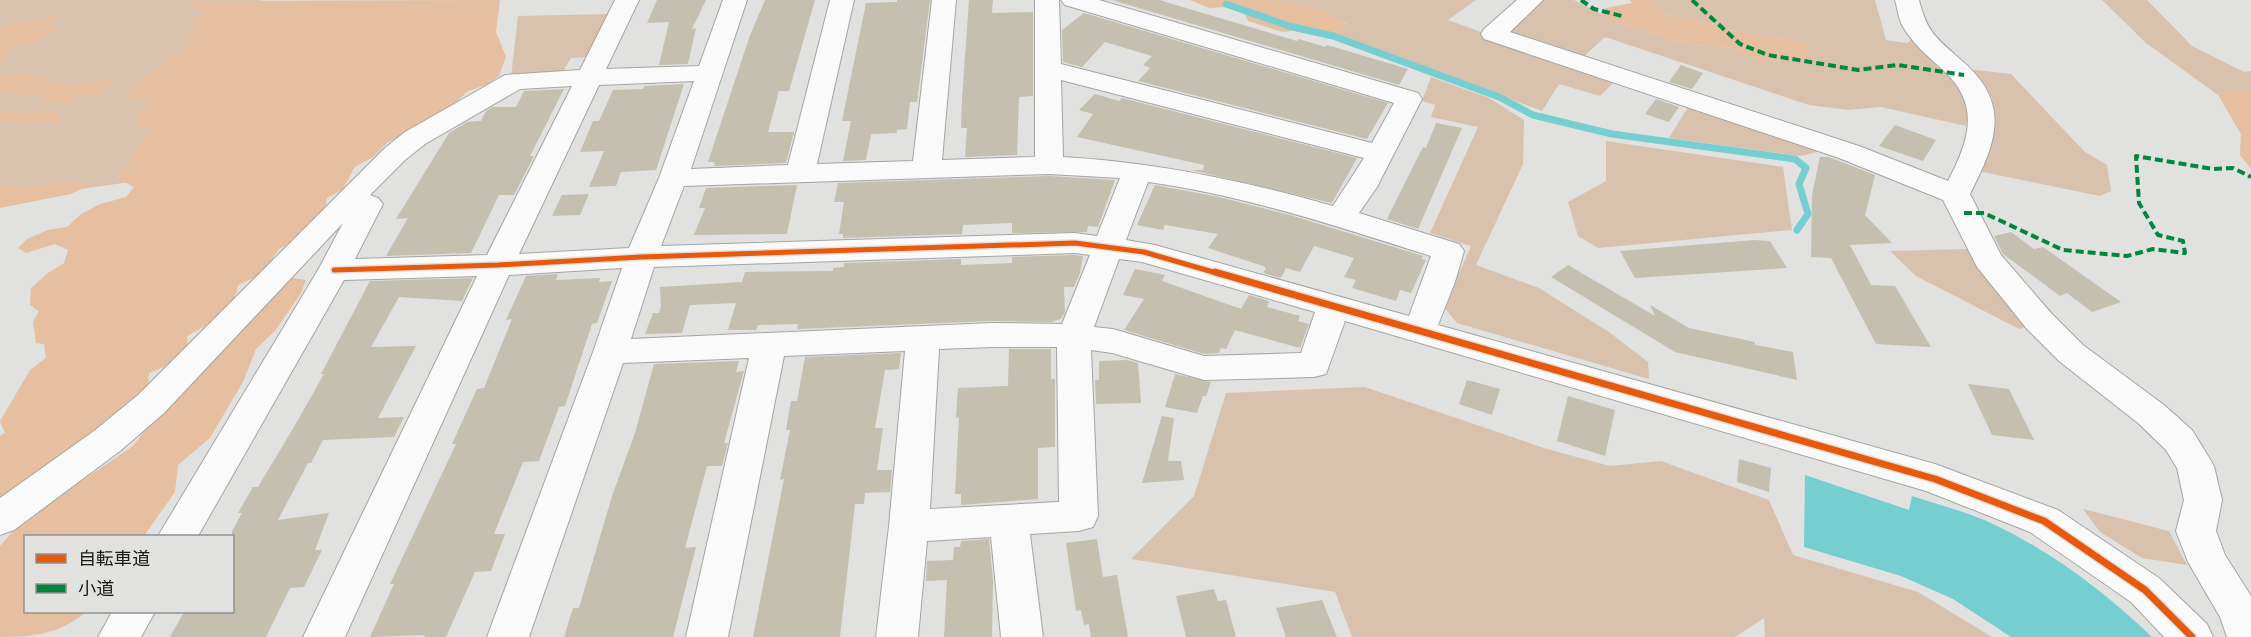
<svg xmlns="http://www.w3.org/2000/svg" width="2251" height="637" font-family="'Fira Sans Condensed','Noto Sans JP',sans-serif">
<rect width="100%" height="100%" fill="#e1e1e0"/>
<g fill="#d9c2ad">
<polygon points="0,0 260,0 159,178 2,200 0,199"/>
<polygon points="1280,0 1476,0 1448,20 1615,81 1600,96 1559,84 1542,111 1337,35 1347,23"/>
<polygon points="1537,0 1574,0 1619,23 1691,45 1734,48 1756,60 1787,38 1733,31 1689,17 1671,17 1655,7 1651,0 1875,0 1886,40 1907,43 1912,39 1958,78 1972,101 1966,126 1881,107 1848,110 1809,105 1605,37 1582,58 1505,33"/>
<polygon points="2102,0 2147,0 2192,46 2244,72 2251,71 2251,91 2225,91 2218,95 2146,43"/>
<polygon points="609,14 588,57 571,58 561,75 511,77 518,16"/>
<polygon points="1966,69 2011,74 2085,152 2107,165 2111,191 2100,196 1978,171 1994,134 1992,98"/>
<polygon points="1431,77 1489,98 1524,120 1523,164 1476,265 1539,288 1609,332 1648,362 1649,379 1457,323 1444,307 1471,246 1430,233 1478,127 1431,117 1435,105 1422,101"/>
<polygon points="1690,104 1829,149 1801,156 1669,138"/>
<polygon points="1606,141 1783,167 1792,230 1598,248 1578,236 1568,202 1606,181"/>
<polygon points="1968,249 2033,325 2019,329 1916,276 1890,251"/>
<polygon points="1365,387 1547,449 1610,466 1661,461 1769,500 1793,555 1918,592 1992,637 1765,637 1764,618 1735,637 1352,637 1335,592 1131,559 1194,496 1226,393"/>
<polygon points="2083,509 2169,531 2187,565 2142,558 2100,532"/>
</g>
<g fill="#e5bf9f">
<path d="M500 0 496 32 506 57 499 76 486 85 468 91 454 104 424 123 387 143 373 157 355 167 342 190 327 198 324 213 301 238 279 249 262 274 238 285C234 312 209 324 187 336L188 349 175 363 149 373 148 388 0 508V436L5 433 0 421 30 370 46 358 44 344 36 343 33 322 39 311 30 305 31 288 48 273 64 263 68 250 55 244 26 253 18 248 27 239 48 230 67 227 81 214 100 204 126 197 134 187 118 178 130 165 132 152 152 129 144 128 136 123 137 115 149 105 144 101 126 96 130 90 174 54 192 45 194 42H190L184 36 193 31 195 27 188 26 194 18 203 15 205 12 192 6 190 1Z"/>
<polygon points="1190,0 1280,0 1321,10 1347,24 1337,35 1324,37 1293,31 1282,32 1248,21 1245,14 1227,7 1209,8"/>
<polygon points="1630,0 1651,0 1655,7 1671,17 1689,17 1733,31 1787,38 1806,44 1811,55 1799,61 1756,60 1734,48 1691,45 1619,23 1602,15 1606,8 1632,3"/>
<polygon points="55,14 60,15 46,25 57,26 56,31 36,42 12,47 8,50 10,53 8,57 0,62 0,29 15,23 38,20"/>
<path d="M25 73H33L34 78 51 77 53 79 51 83H65L71 87C86 82 103 75 117 83L98 95 73 97 72 103 58 104V100L46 101 40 94 17 98V94L0 92V77Z"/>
<polygon points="2225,91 2251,91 2251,169 2240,155 2241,134 2218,95"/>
<path d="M15 109 17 113C28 112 47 109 57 112L58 116 65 118 59 123H52L50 121 20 124 0 121V114Z"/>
<polygon points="66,182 85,183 85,187 71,194 0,208 0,186 30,188"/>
<path d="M292 278 306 280 301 293 275 331 256 349 243 382 210 438 178 465 175 492 144 536H26V612H86C59 634 34 637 0 637V546L20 523 133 446 169 399 225 349 275 292Z"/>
</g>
<path fill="#75ced0" d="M1805 475 1909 510 1912 496C1939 505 1969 512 1995 525 2055 554 2104 591 2152 637H2011L1953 599 1901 576 1804 547Z"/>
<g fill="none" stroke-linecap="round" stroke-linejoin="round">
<polyline stroke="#75ced0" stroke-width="7" points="1226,4 1289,26 1333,36 1499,97 1533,115 1612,134 1795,159 1806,168 1799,184 1808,214 1797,230"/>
</g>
<g fill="#c4bfae">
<polygon points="657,0 706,0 692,29 696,28 688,64 659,65 669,22 647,23"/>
<polygon points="765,0 815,0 789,91 779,91 768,132 794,132 786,163 714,166 715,162 708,162 749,38"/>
<polygon points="897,0 930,0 917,102 910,102 907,129 897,130 897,133 871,134 866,160 843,161 851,121 842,121 866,3 897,2"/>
<polygon points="969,0 993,0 992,13 1033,12 1033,96 1019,97 1017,155 965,157 967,128 961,128 962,99"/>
<polygon points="1112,0 1159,0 1297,41 1299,39 1325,47 1327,45 1408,69 1399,85"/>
<polygon points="1084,13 1388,103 1367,139 1138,81 1150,68 1143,65 1152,56 1105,42 1082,67 1063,62 1062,30"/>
<polygon points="1681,65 1703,73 1692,89 1669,82"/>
<polygon points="684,84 656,170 621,172 616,186 589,187 604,151 580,152 593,121 599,121 613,90 643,89 644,86"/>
<polygon points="564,89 530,156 534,156 514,195 499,195 471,253 386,256 408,218 396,219 449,133 467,122 481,121 486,111 493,107 516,107 524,91"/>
<polygon points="1095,94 1119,101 1122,98 1357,158 1332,203 1191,170 1203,170 1204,165 1077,137 1093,114 1079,110"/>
<polygon points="1656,99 1679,107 1669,122 1645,114"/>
<polygon points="1436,123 1462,128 1418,229 1387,219 1423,147 1426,148"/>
<polygon points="1895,125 1936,140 1923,161 1879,146"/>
<polygon points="1820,157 1829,157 1875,175 1865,215 1892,243 1850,245 1871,285 1895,286 1931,347 1876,344 1831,258 1811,257 1812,195"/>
<polygon points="1049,176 1115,180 1098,227 1088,226 1087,232 1012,233 1012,223 963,225 962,234 843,238 843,234 839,234 844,202 834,202 838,183"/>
<polygon points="797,185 787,234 694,235 705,208 699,208 706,188"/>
<polygon points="1155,185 1219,197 1290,215 1423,256 1422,259 1426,260 1411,293 1400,290 1396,301 1352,288 1356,280 1344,277 1354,258 1314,246 1300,272 1286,268 1281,278 1263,273 1266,268 1263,266 1208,248 1218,234 1165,225 1163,230 1137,225"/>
<polygon points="589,194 580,215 552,216 562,195"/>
<polygon points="2011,232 2034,249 2043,247 2121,302 2092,312 2067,293 2060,296 2003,254 1994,236"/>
<polygon points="1754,240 1770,241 1787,268 1635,278 1620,251"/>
<polygon points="1075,255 1083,256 1080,273 1074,287 1064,287 1065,312 1061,319 1051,322 992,321 797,329 798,324 758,325 756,330 728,330 736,303 690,305 682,333 645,334 653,313 659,313 661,306 660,287 742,282 745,272 833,271 833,268 844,267 844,263 961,259 961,265 1012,263 1012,257"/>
<polygon points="1568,265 1655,316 1650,305 1689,328 1755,342 1755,345 1793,352 1797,380 1675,352 1551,277"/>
<polygon points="1135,269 1165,275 1162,281 1241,309 1249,295 1269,301 1267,307 1300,316 1298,321 1309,324 1300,348 1235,330 1226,349 1221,348 1219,353 1204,354 1124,330 1144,299 1123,295"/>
<polygon points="558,274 556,280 600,278 599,282 612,281 597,323 592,324 565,406 559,407 539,461 523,462 494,534 505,534 491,571 475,572 446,637 424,637 425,635 370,637 394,584 390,584 456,444 452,444 477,389 484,388 512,319 506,320 526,276"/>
<polygon points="473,278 462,301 399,297 371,347 416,346 378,418 404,417 394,437 323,440 311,463 308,463 278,520 329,513 315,550 322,550 304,587 290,588 266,637 170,637 184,612 232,612 232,531 242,513 238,513 253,487 258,487 294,427 324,374 321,374 370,281"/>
<polygon points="1009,349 1051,349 1051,379 1055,379 1055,447 1038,448 1038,499 961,505 961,494 955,494 959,417 956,418 958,388 1008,386"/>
<polygon points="901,353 899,369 885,370 875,428 883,428 877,470 892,470 890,492 865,493 864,504 855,504 840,637 753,637 784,479 780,480 790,430 786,430 791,401 797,401 805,357"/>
<polygon points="1127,360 1138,363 1141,403 1096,404 1095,380 1099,380 1099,361"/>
<polygon points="739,361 736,372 744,371 724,443 728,443 722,466 707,466 685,548 696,547 673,637 564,637 573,608 579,608 612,496 635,433 654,364"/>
<polygon points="1175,374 1211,382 1206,396 1203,396 1197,413 1165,407"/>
<polygon points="1467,380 1500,389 1492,415 1459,404"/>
<polygon points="1968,384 2009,389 2034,440 1992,435"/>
<polygon points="1568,396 1615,410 1605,456 1557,441"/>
<polygon points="1162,416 1174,418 1168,461 1181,461 1184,480 1142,483"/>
<polygon points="1739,459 1771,468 1769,492 1737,482"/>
<polygon points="989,539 993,581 992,637 944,637 947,580 926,581 927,561 953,560 954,547 960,547 961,541"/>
<polygon points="1097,539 1103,577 1117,575 1128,637 1091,637 1089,624 1084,625 1081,610 1076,611 1066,543"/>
<polygon points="1214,589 1218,601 1226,600 1236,637 1186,637 1176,596"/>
<polygon points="1322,600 1337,637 1286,637 1276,608"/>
</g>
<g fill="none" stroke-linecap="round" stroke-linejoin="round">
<defs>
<g id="minor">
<path d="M615 0H639L606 69 699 66 723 0H747L691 169 788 165 830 0H854L817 164 913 161 932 0H956L942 160 1035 157V0H1059L1061 64 1372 143 1394 103 1065 5 1061 0H1099L1418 93 1422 99 1377 187 1359 213 1459 244 1464 251 1455 282 1438 325 1935 464 2058 510 2159 578 2207 624 2213 637H2164L2131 602 2030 532 1926 491 1345 321 1326 374 1314 377 1204 380 1112 353 1091 350 1098 516 1093 527 1079 531 1030 534 1043 637H1001L991 537 927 541 918 637H876L889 526 905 351 784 356 728 637H686L749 358 623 363 529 637H487L593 352 622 268 509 275 345 637H303L477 276 344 280 198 536H158L318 270 343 223 164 413 120 451 14 530 0 535V498L94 431 138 395 385 148 405 132 505 75 580 70ZM1061 80 1364 158 1333 206C1245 181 1155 162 1063 157ZM694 81 659 178 629 248 519 254 599 85ZM572 86 487 255 355 259 383 204 378 198 370 195 405 160 425 144 520 89ZM1049 174 1120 178 1097 236 1075 233 661 246 684 186ZM1148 182C1244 195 1338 227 1431 256L1409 316 1155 245 1126 240ZM1075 253 1090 255 1062 324 992 323 631 339 654 267ZM1119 259 1142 262 1315 312 1301 353 1204 356 1113 329 1094 327ZM992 347H1057L1059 502 930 509 939 349Z"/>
<path d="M1517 0H1543L1510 32 1859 146 1948 181C1969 141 1981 105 1944 71 1928 56 1911 43 1901 23 1898 16 1897 7 1895 0H1919C1927 32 1936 38 1960 59 2012 103 1997 141 1970 194L2001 255 2051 313 2083 345 2164 405 2192 430 2208 456 2214 466 2222 500 2216 531 2225 555 2251 596V637H2227L2220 617 2188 562 2176 531 2184 500 2177 468 2166 450 2138 423 2059 361 2027 329 1977 267 1943 200 1839 158 1484 39 1481 34 1484 29Z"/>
<polygon points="112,612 155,612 141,637 98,637"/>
</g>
</defs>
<use href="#minor" stroke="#a4a4a3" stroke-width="2"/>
<use href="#minor" fill="#fafafa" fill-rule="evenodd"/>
<g stroke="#00873e" stroke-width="4" stroke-dasharray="8 4" stroke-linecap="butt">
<polyline points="1581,0 1594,9 1622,16"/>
<polyline points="1692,0 1740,44 1768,55 1858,70 1898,65 1964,75"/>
<polyline points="1964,213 1984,213 2063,250 2127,256 2153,249 2185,253 2183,241 2158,235 2139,203 2136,156 2213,169 2233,168 2251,177"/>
</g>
<defs>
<polyline id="cycleway-far1" points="334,270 498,265 641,257 1075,243 1144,252 1220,274"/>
<polyline id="cycleway" points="1215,272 1935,479 2044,521 2145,590 2192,637"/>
</defs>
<use href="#cycleway-far1" stroke="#e1e2df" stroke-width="8"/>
<use href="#cycleway" stroke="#e1e2df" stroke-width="10"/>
<use href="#cycleway-far1" stroke="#e8590c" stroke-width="5"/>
<use href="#cycleway" stroke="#e8590c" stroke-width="7"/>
</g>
<rect x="24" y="535" width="210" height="78" fill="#e1e2df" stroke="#91918f" stroke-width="1.5"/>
<rect x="36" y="554" width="30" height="9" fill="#e8590c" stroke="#91918f" stroke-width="1.5"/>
<text x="78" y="565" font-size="18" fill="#181817">自転車道</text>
<rect x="36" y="584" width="30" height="9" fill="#00873e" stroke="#91918f" stroke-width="1.5"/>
<text x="78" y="595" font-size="18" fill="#181817">小道</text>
</svg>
